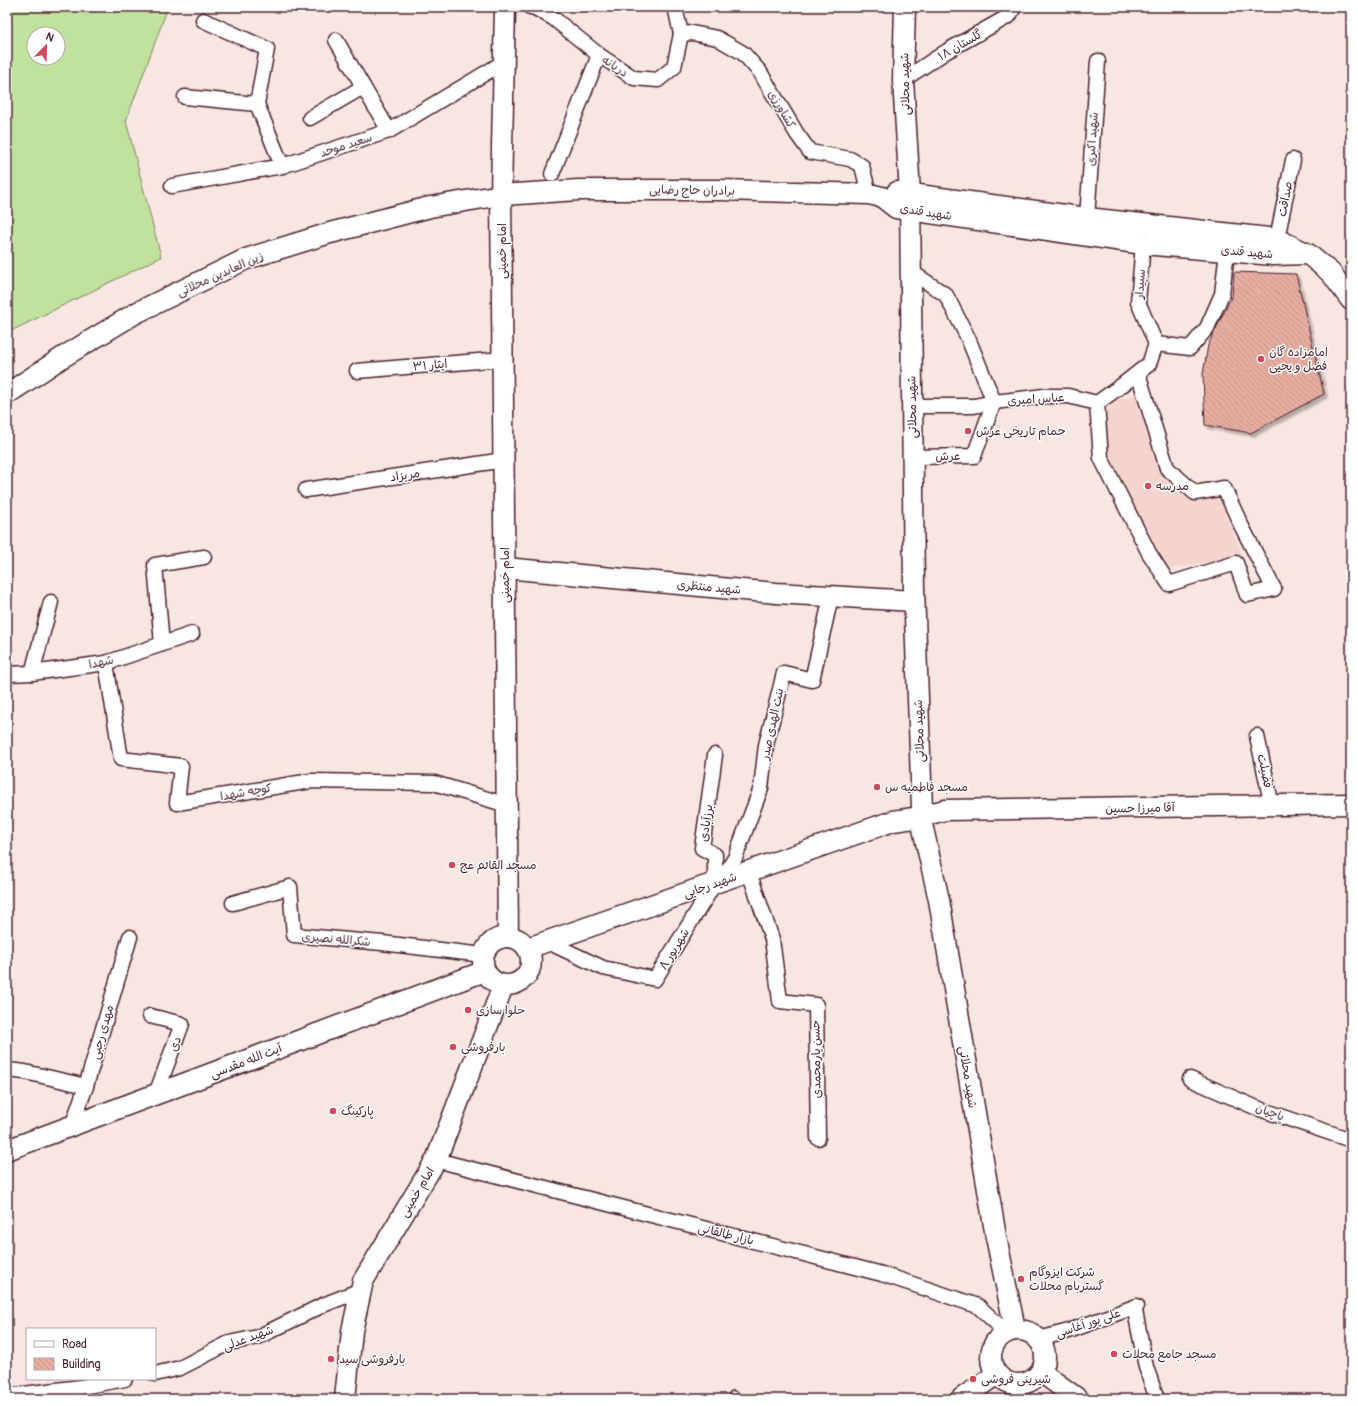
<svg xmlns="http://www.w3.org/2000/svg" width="1358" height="1406" font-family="Pangolin,'Playpen Sans Arabic',sans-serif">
<defs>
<pattern id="building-back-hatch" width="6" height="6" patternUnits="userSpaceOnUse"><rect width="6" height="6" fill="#e6ada0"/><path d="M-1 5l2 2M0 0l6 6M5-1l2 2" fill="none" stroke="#c7948a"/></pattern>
<filter id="shadow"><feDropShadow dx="3.5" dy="3.5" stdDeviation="1" flood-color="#0004"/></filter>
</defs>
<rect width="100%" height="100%" fill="#f8e6e2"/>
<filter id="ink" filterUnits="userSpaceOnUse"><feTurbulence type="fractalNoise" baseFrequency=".025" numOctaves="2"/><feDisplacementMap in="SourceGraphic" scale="8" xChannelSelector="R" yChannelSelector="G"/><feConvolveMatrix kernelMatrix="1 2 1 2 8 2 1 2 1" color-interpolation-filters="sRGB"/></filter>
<g filter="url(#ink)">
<polygon fill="#f3d5ce" points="1135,395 1161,475 1194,502 1219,497 1243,556 1165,570 1107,458 1101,413 1109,402"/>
<path fill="#c0e29c" stroke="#858064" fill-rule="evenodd" d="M7 7H168L126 121 161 257 7 333ZM34 34H58V58H34Z"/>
<polygon fill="url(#building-back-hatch)" stroke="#4a1f2b" filter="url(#shadow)" points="1234,272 1296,274 1324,394 1251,433 1205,425 1203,374 1208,345 1232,296"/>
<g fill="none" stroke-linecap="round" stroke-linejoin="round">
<defs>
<polyline id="lane" points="732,1399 733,1395"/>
<g id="street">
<polyline points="530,7 535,8 553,18 599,55 634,78 658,80 674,67 681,34 675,7"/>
<polyline points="203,20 267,49 257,104 282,166"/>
<polyline points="681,34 692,33 717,38 743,53 760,72 797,134 810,152 850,159 862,166 869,194"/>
<polyline points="336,40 389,131"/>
<polyline points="903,80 947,51 1009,16 1014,7"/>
<polyline points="185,97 257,104"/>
<polyline points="310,118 363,87"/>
<polyline points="552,174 599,55"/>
<polyline points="172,186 282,166 389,131 504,62"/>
<polyline points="1087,218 1098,61"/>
<polyline points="1277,239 1293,160"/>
<polyline points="1143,244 1138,302 1156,344"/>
<polyline points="910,271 946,295 968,338 994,402 974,456 912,457"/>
<polyline points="1156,344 1190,348 1207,328 1222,294 1227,251"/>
<polyline points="357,371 503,359"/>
<polyline points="1097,403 1101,458 1149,553 1169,584 1236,563 1247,595 1274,589 1241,525 1224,488 1195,493 1167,468 1138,373"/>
<polyline points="912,406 974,406 994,402 1044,396 1068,396 1097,403 1121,386 1149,364 1156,344"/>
<polyline points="306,490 504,460"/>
<polyline points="162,644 155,565 204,557"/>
<polyline points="106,663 121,759 181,766 177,803 311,781 434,783 507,805"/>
<polyline points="32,673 51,602"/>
<polyline points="7,674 32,673 106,663 192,634"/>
<polyline points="1257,736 1272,806"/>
<polyline points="749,872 772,939 780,1001 816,1005 818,1138"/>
<polyline points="720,882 735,858 761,788 766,745 784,673 812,680 831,597"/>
<polyline points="233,903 290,887 294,935 382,943 483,955"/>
<polyline points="548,942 603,968 655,979 715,883 715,855 702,848 715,755"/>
<polyline points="150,1016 182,1024 156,1094"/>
<polyline points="7,1070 25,1072 86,1086"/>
<polyline points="1190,1079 1257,1108 1351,1140"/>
<polyline points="72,1126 86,1086 130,937"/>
<polyline points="436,1160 882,1274 978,1306 1006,1332"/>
<polyline points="1135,1311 1146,1367 1157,1399"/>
<polyline points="1039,1339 1069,1331 1137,1306"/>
<polyline points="155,1374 180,1368 229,1343 258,1337 323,1305 361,1290"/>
<polyline points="7,1396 81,1387 125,1379"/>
</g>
<g id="secondary">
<polyline points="505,7 501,195 508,937"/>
<polyline points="905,7 903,80 910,193 914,589 922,808"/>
<polyline points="897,192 1087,218 1277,239 1308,254 1331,273 1351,300"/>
<polyline points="7,394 63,357 136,313 246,259 330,233 430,207 501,195 579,190 721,190 869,194 882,197 896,208 1143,244 1273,255 1308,254"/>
<polyline points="505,568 776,593 914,601"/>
<polyline points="929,814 945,810 1351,804"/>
<polyline points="922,824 939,900 996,1237 1015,1329"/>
<circle cx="507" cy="961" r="24"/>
<polyline points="528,948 893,821 914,818"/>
<polyline points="7,1150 485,971"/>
<circle cx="1018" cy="1357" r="27"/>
<polyline points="1041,1372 1078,1399"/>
<polyline points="345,1399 352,1331 363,1281 436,1160 503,986"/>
<polyline points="961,1399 997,1374"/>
</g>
</defs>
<use href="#lane" stroke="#4a1f2b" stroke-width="10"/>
<use href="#street" stroke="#4a1f2b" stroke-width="17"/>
<use href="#secondary" stroke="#4a1f2b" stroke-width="23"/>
<use href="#lane" stroke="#fff" stroke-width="7"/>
<use href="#street" stroke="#fff" stroke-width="14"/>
<use href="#secondary" stroke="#fff" stroke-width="20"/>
</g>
</g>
<g fill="#d1495b" stroke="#fff" stroke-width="1.5">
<circle cx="1261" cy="359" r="4"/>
<circle cx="968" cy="431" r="4"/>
<circle cx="1148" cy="486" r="4"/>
<circle cx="877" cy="787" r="4"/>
<circle cx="452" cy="865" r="4"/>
<circle cx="468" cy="1010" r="4"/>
<circle cx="453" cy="1047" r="4"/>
<circle cx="333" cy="1111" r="4"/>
<circle cx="1021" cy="1279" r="4"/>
<circle cx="1114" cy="1354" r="4"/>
<circle cx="331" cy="1359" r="4"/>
<circle cx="973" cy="1379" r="4"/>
</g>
<g text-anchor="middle" stroke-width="3" stroke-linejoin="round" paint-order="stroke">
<g font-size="12" fill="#4a1f2b" stroke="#fff">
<text transform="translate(960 45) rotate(-30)" y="4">گلستان ۱۸</text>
<text transform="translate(615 66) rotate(34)" y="4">دریانه</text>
<text transform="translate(905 84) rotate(-91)" y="4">شهید محلاتی</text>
<text transform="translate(782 109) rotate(60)" y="4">کشاورزی</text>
<text transform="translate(1092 139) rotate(-86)" y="4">شهید اکبری</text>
<text transform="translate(346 145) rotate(-18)" y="4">سعید موحد</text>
<text transform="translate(692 190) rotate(1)" y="4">برادران حاج رضایی</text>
<text transform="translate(1285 199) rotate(-79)" y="4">صداقت</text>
<text transform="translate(926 212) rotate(9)" y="4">شهید قندی</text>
<text transform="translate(502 251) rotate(-90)" y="4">امام خمینی</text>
<text transform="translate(1247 252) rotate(5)" y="4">شهید قندی</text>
<text transform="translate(220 274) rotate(-24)" y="4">زین العابدین محلاتی</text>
<text transform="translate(1140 284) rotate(-86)" y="4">سپیدار</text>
<text transform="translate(430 365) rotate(-5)" y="4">ایثار ۳۱</text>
<text transform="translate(1036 399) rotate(-4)" y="4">عباس امیری</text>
<text transform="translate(912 407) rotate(-91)" y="4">شهید محلاتی</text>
<text transform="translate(948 456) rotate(-1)" y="4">عرش</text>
<text transform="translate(405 475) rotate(-9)" y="4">مریزاد</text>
<text transform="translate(505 575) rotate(-90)" y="4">امام خمینی</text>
<text transform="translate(709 587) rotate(5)" y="4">شهید منتظری</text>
<text transform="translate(101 662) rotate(-12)" y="4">شهدا</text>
<text transform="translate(772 724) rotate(-78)" y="4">بنت الهدی صدر</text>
<text transform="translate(919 731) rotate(-92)" y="4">شهید محلاتی</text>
<text transform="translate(1265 771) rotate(78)" y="4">فضیلت</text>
<text transform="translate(246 792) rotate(-10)" y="4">کوچه شهدا</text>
<text transform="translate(1140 808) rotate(-1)" y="4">آقا میرزا حسین</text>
<text transform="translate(706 823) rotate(-82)" y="4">برزآبادی</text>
<text transform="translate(710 885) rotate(-19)" y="4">شهید رجایی</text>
<text transform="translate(336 939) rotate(5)" y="4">شکرالله نصیری</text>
<text transform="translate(674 949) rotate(-58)" y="4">۸ شهریور</text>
<text transform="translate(102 1032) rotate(-74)" y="4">مهدی رجبی</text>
<text transform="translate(175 1044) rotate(-70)" y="4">دی</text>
<text transform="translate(816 1059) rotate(-91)" y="4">حسن یارمحمدی</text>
<text transform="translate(246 1061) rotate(-21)" y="4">آیت الله مقدسی</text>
<text transform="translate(968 1077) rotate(81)" y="4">شهید محلاتی</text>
<text transform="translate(1270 1112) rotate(20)" y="4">پاچیان</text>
<text transform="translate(417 1192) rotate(-59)" y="4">امام خمینی</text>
<text transform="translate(726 1234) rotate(14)" y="4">بازار طالقانی</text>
<text transform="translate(1088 1323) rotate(-19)" y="4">علی پور آغاسی</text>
<text transform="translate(248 1338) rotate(-20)" y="4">شهید عدلی</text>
</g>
<g font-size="12" fill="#4a1f2b" stroke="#fff" text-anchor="start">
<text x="1269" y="356">امامزاده گان<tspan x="1269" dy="14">فضل و یحیی</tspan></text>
<text x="976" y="435">حمام تاریخی عرش</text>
<text x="1156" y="490">مدرسه</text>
<text x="885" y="791">مسجد فاطمیه س</text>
<text x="460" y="869">مسجد القائم عج</text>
<text x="476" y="1014">حلوا سازی</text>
<text x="461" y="1051">بارفروشی</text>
<text x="341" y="1115">پارکینگ</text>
<text x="1029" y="1276">شرکت ایزوگام<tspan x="1029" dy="14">گستربام محلات</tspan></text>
<text x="1122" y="1358">مسجد جامع محلات</text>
<text x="339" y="1363">بارفروشی سید</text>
<text x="981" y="1383">شیرینی فروشی</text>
</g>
</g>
<rect width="1358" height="1406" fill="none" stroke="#fff" stroke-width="24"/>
<rect x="12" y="12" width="1334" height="1382" fill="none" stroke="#4a1f2b" stroke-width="1.5" filter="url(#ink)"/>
<rect x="26" y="1328" width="130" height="52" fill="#ffffff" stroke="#b7a5aa"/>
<rect x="34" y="1341" width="20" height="6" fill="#ffffff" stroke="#b7a5aa"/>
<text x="62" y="1348" font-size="12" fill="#4a1f2b">Road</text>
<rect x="34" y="1358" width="20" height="12" fill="url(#building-back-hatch)" stroke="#b7a5aa"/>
<text x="62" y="1368" font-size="12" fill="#4a1f2b">Building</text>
<g transform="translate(46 46) rotate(23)"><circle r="19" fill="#ffffff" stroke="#b7a5aa"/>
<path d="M0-3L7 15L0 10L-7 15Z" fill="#d1495b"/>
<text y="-6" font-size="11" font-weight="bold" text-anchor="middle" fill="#4a1f2b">N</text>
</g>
</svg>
